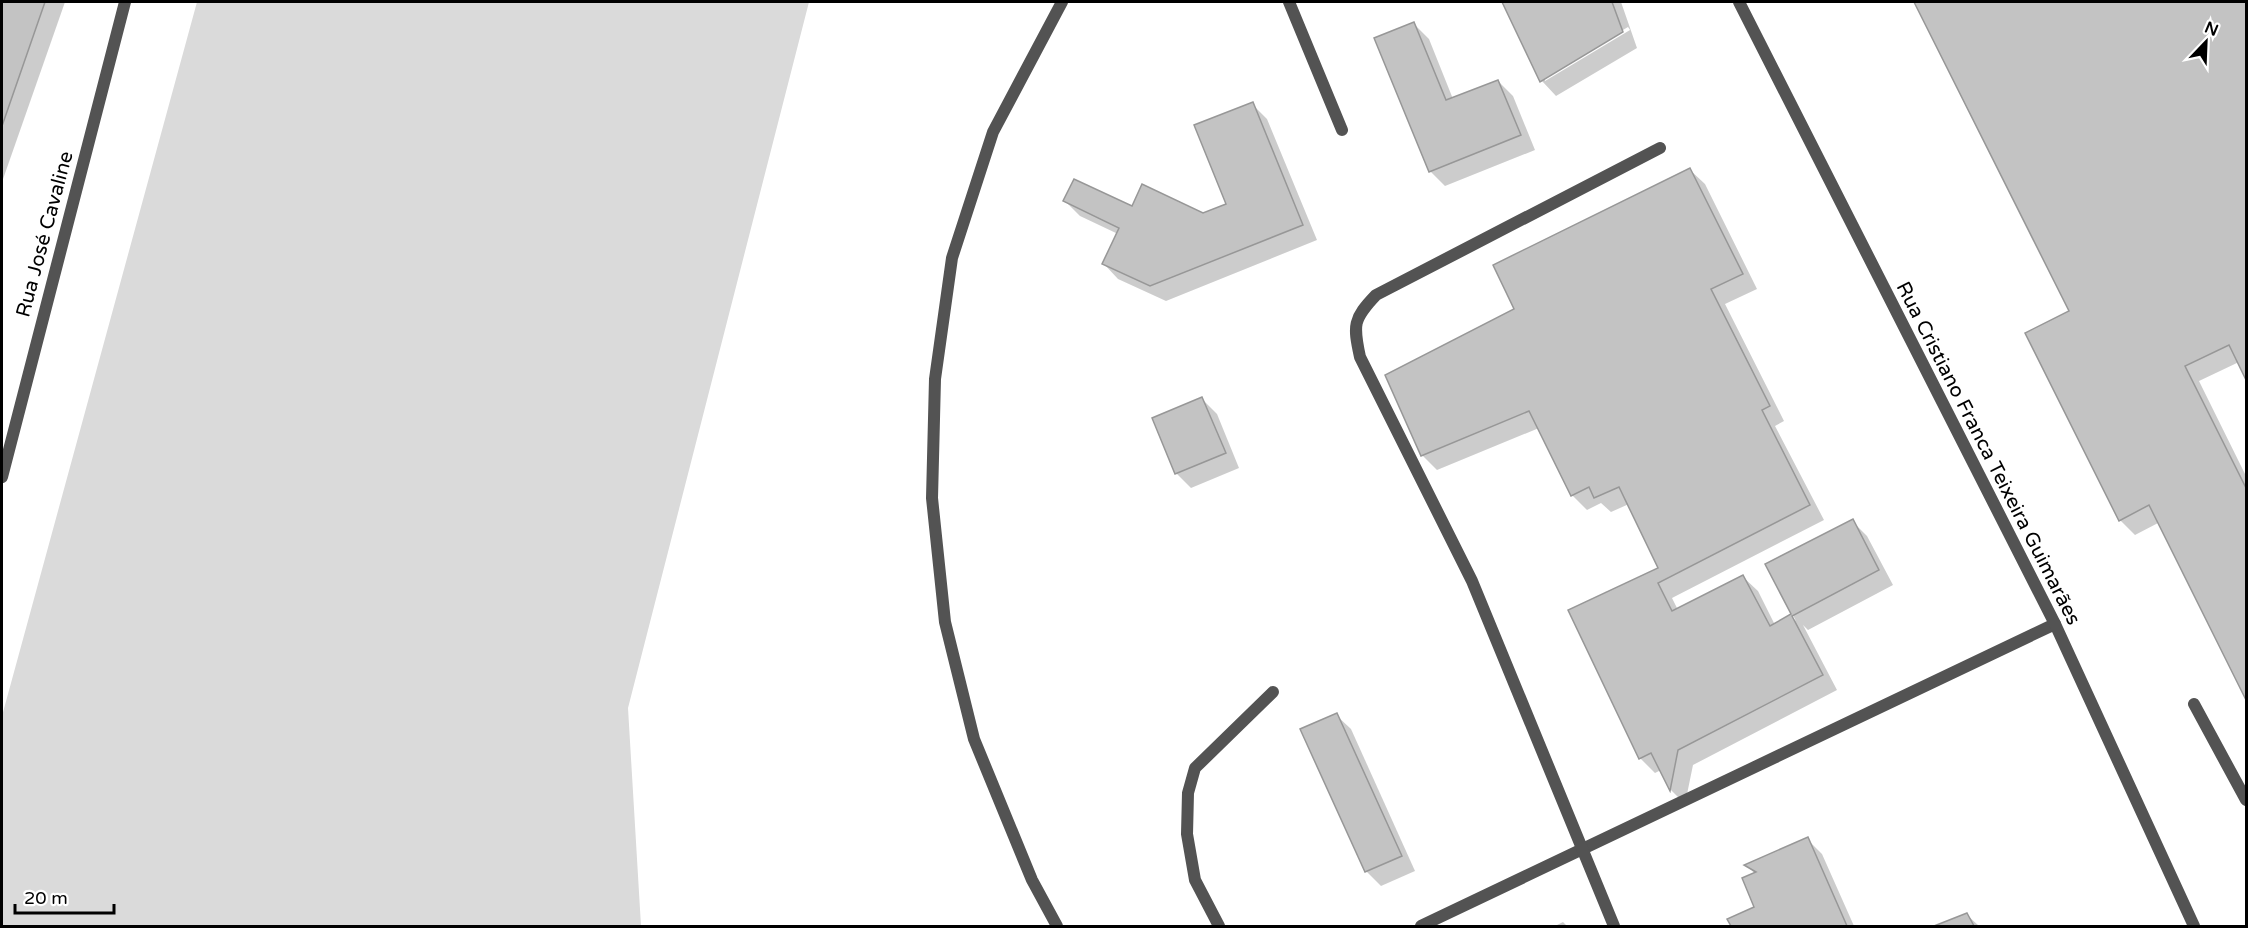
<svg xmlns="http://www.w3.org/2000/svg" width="2248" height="928" font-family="'Varela Round',sans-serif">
<rect width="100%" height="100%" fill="#fff"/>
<polygon fill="#dadada" points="197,2 809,2 628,708 641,926 2,926 2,716"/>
<g fill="#0003" fill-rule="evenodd">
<polygon points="2,2 65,2 2,182"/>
<path d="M1504 2H1621L1637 48 1556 96 1542 81ZM1628 27 1630 30 1545 81V77Z"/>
<polygon points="1916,2 2246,2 2246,377 2239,362 2199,381 2246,476 2246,697 2160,522 2135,535 2120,520 2071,312"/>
<polygon points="1414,24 1429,39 1453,99 1498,81 1513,96 1535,150 1445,186 1430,171"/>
<polygon points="1252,104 1267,119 1317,240 1166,301 1118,279 1104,264 1118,234 1080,216 1065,201 1203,215 1228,204"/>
<polygon points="1690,170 1705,184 1757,289 1725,304 1784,421 1775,426 1824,520 1672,598 1678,610 1743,577 1758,591 1775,625 1791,616 1796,621 1767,565 1852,521 1867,536 1893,585 1808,630 1803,625 1837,690 1693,765 1685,804 1671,790 1661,770 1655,773 1640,758 1570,611 1660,569 1629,504 1611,512 1601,503 1587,510 1572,495 1539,428 1437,470 1422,455 1516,309"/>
<polygon points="1202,399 1217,414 1239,468 1191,488 1176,473"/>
<polygon points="1336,715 1351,729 1415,871 1381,886 1367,872 1302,730"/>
<polygon points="1807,839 1822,854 1854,926 1732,926 1729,920 1756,908 1755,874 1747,865"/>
<polygon points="1967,915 1979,926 1938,926"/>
<polygon points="1563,922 1567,926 1555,926"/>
</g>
<g fill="#c3c3c3" stroke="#979797" stroke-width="1.5">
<polygon points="2,2 45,2 2,126"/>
<polygon points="1502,2 1612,2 1623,32 1540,82"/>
<polygon points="1914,2 2246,2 2246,380 2229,345 2185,366 2246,488 2246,700 2149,505 2119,521 2025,333 2069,311"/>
<polygon points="1414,22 1446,100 1498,80 1521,135 1429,172 1374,38"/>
<polygon points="1253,102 1303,225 1150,286 1102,264 1119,228 1063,201 1074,179 1132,206 1142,184 1203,213 1226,204 1194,125"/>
<polygon points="1690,168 1743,274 1711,289 1770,406 1762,410 1810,505 1658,583 1672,611 1743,575 1770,626 1791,614 1765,564 1853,519 1879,570 1792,616 1823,675 1678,750 1670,791 1651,753 1639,759 1568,610 1658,568 1619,487 1594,498 1589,487 1571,496 1529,411 1421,456 1385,375 1514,309 1493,265"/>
<polygon points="1202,397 1226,453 1175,474 1152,418"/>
<polygon points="1337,713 1402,856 1365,872 1300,729"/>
<polygon points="1808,837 1847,926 1731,926 1727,919 1754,907 1742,878 1756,872 1744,865"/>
<polygon points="1967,913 1974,926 1934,926"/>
</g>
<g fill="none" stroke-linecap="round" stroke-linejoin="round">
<g stroke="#535353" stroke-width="12">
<polyline points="1289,2 1342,130"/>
<polyline points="2194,704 2246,800"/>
<polyline points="1219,926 1195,880 1187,834 1188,793 1195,768 1273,692"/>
<polyline points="1421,926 2055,624"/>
<path d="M1614 926 1472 581 1360 357C1353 325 1353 319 1376 295L1660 148"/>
</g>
<g stroke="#535353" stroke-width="12">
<polyline points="1739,2 2055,624 2194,926"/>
<polyline points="2,477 125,2"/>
<polyline points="1057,926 1032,880 974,739 945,622 932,498 935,379 952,258 993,132 1062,2"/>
</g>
</g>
<g text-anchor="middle" stroke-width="4.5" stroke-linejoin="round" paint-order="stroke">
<g font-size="20" fill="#000" stroke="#fff">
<text transform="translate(44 234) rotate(-75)" y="7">Rua José Cavaline</text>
<text transform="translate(1989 453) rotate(63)" y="7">Rua Cristiano Franca Teixeira Guimarães</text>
</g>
</g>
<rect width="2248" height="928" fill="none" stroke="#000000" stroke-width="6"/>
<g transform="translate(2206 42) rotate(23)" stroke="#ffffff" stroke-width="4.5" paint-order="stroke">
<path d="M0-4.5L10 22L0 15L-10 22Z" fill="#000000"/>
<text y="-9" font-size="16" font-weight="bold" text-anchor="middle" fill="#000000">N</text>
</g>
<path d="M15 904v9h99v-9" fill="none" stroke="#000000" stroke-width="3"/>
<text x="24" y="904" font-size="18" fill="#000000" stroke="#ffffff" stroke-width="4.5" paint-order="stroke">20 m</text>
</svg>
